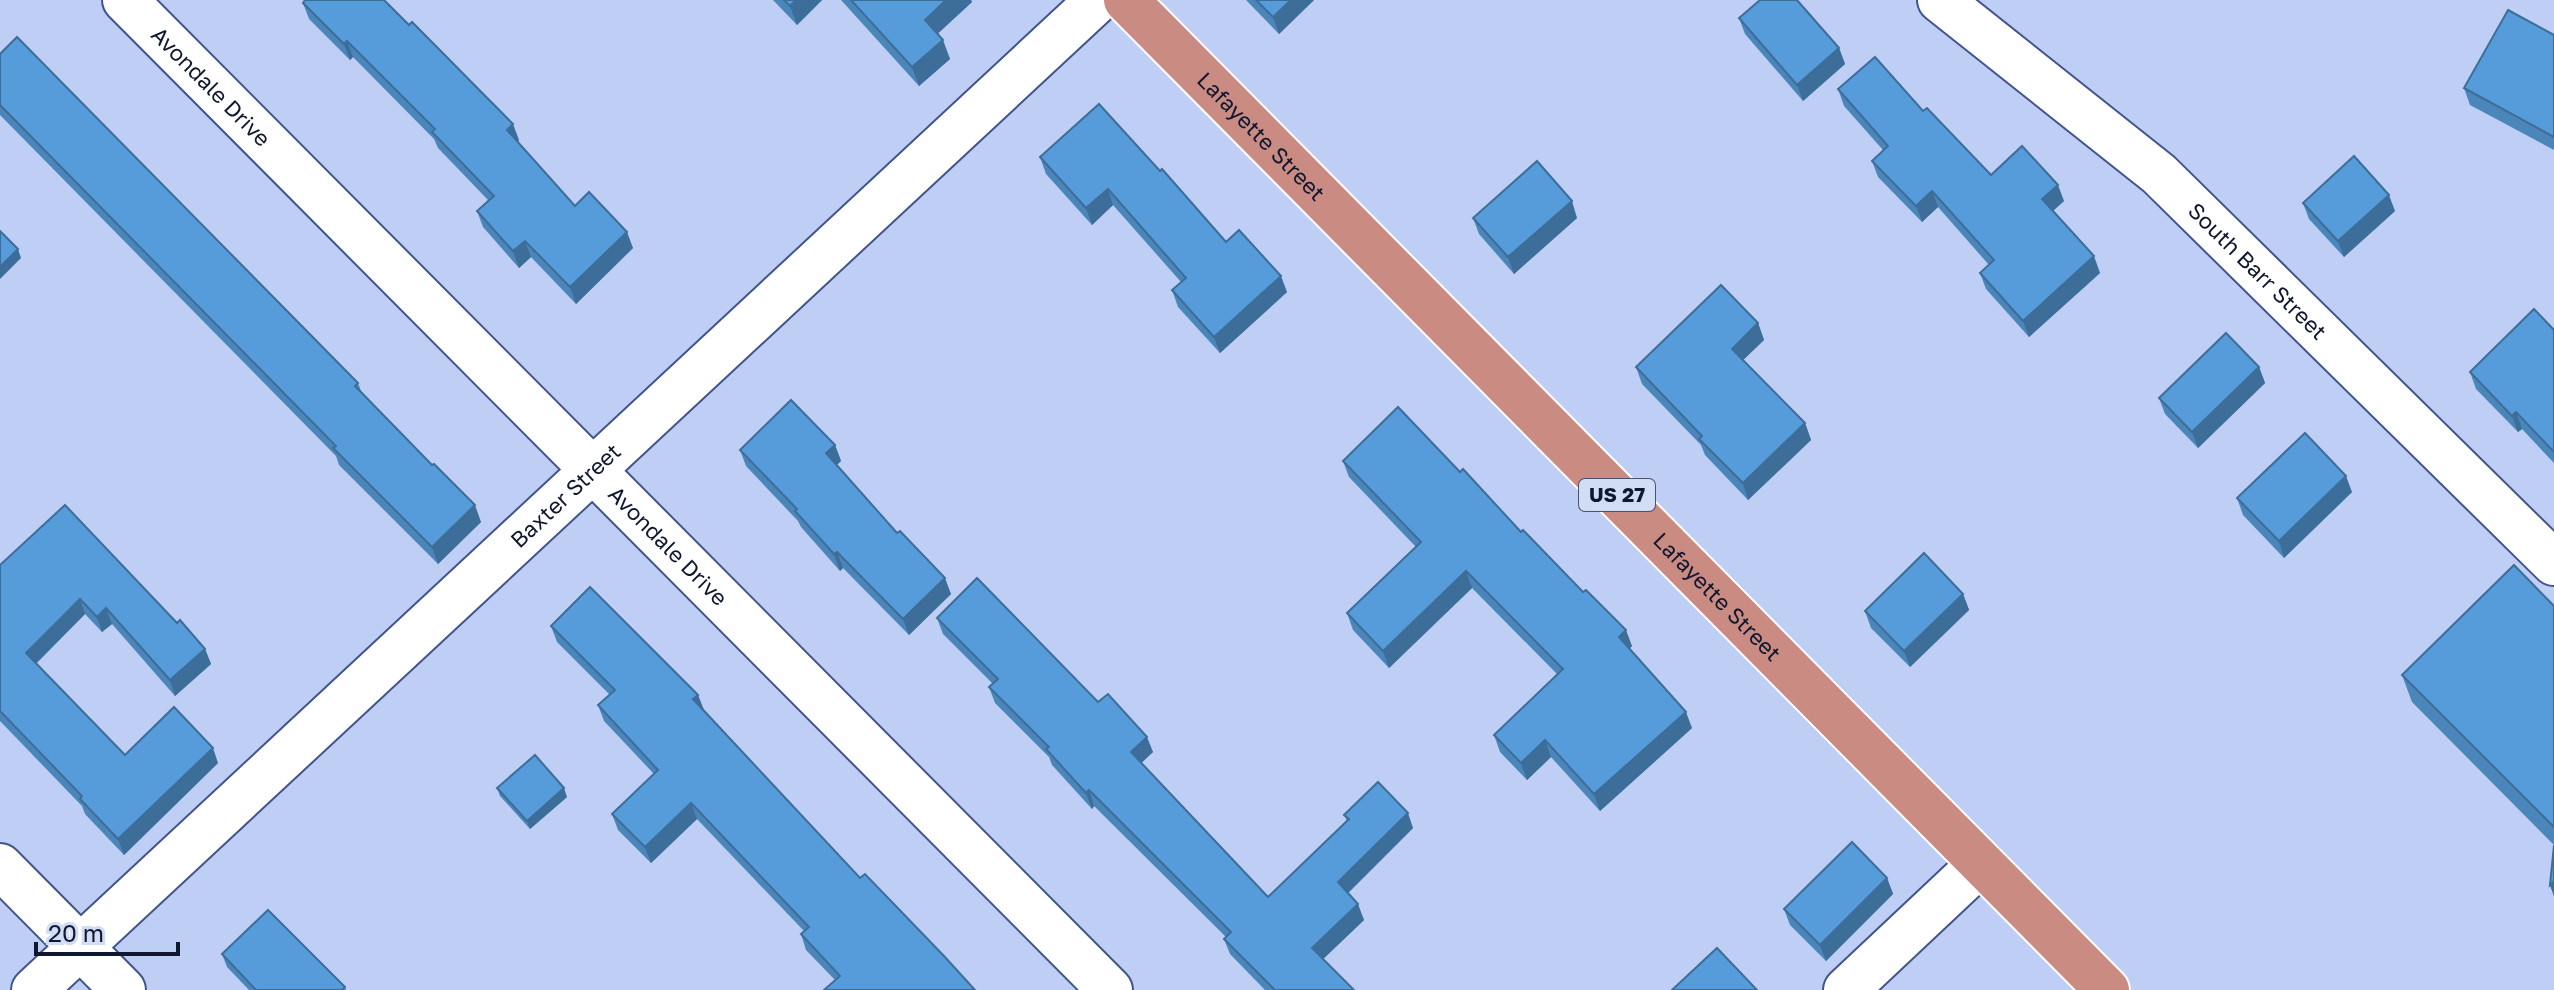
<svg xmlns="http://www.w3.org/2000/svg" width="2554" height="990" font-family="'Golos Text',sans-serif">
<rect width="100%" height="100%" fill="#bfcef4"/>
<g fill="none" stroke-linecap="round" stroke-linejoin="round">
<defs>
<g id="minor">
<path id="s1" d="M125 0 1110 990"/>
<path id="s2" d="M1940 0 2159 174 2554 563"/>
<polyline points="0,866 123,990"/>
<path id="s3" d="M34 990 1098 0"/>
<polyline points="1846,990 1981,863"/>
</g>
<g id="trunk">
<path id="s4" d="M1126 0 2107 990"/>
</g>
</defs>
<use href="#minor" stroke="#41558c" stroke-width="48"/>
<use href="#trunk" stroke="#fff" stroke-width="48"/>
<use href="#minor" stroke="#fff" stroke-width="44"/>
<use href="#trunk" stroke="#ca8b83" stroke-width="44"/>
</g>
<g fill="#4b86bb">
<polygon points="773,0 822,0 797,25"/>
<polygon points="841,0 971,0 972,2 938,33 950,59 919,86"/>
<polygon points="1246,0 1314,0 1279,34"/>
<polygon points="303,3 519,140 518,142 575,206 633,248 576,304 531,257 519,268 483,227 477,211 488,200 438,148 434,139 353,57 350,60 309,19"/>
<polygon points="1739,18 1839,48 1845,64 1803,101 1745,34"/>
<polygon points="2554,35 2554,150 2470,105 2464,88"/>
<polygon points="0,54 358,383 361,391 481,522 438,564 339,465 336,456 0,115"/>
<polygon points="1838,89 1923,111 1991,175 2064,201 2053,211 2100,273 2029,337 1986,289 1980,273 1989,265 1938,207 1922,222 1878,177 1872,161 1883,150 1844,106"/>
<polygon points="1040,157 1160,171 1226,242 1287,292 1220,353 1178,307 1172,290 1181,282 1113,205 1092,225 1046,174"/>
<polygon points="2303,203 2395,211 2344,257 2309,219"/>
<polygon points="1473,218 1577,218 1514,274 1479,234"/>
<polygon points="1758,323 1764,340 1743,360 1805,423 1811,440 1748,500 1705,455 1701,445 1642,384 1636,367"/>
<polygon points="2554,330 2554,463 2522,429 2518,432 2476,389 2470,372"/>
<polygon points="2259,367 2265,383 2198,448 2165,414 2159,398"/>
<polygon points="835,445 841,461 837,465 951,594 909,635 843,568 840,571 801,527 798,521 746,466 740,450"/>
<polygon points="1343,461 1460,472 1521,532 1632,646 1629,649 1692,728 1600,811 1551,757 1527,780 1500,752 1494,735 1557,674 1472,588 1389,668 1353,630 1347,613 1416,547 1349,477"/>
<polygon points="2352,492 2284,558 2243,515 2237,498"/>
<polygon points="0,565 177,623 205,649 211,664 175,696 112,624 102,632 85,614 36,664 125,755 218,763 124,855 85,814 82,806 0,721"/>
<polygon points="1963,594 1969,610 1910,667 1871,628 1865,611"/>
<polygon points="2554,606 2554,896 2550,885 2554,845 2412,702 2402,675"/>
<polygon points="937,618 1098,702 1153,752 1141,763 1268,897 1347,821 1344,815 1413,828 1348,893 1364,920 1323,959 1354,990 1265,990 1230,954 1224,939 1226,937 1094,806 1092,809 1052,765 1049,757 995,703 989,687 993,684 943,634"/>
<polygon points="551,626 698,695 704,710 860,878 944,956 835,980 806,950 801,934 804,931 697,819 651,863 618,830 612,814 654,774 604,721 598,705 610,695 557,642"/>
<polygon points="497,788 567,797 530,829 500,796"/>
<polygon points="1887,878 1893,894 1826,961 1790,925 1784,909"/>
<polygon points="222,954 345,987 346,990 249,990 227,967"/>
</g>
<g fill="#3d6d99">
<polygon points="796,0 822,0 797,25 790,6"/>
<polygon points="946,0 971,0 972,2 932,39 925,20"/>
<polygon points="1291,0 1314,0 1279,34 1273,17"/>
<polygon points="943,40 950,59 919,86 912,67"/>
<polygon points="347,41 353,57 350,60 344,44"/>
<polygon points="1839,48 1845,64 1803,101 1797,85"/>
<polygon points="513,124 519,140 513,146 507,130"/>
<polygon points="2058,185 2064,201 2048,215 2042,199"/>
<polygon points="1108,189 1113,205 1092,225 1086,208"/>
<polygon points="1932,191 1938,207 1922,222 1916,206"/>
<polygon points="2389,195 2395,211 2344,257 2338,241"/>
<polygon points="1572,201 1577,218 1514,274 1508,257"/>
<polygon points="627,232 633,248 576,304 570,287"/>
<polygon points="525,241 531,257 519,268 513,251"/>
<polygon points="18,249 21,258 0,279 0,267"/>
<polygon points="2094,256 2100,273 2029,337 2023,321"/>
<polygon points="1281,276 1287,292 1220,353 1214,337"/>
<polygon points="1758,323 1764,340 1738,365 1732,349"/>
<polygon points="2259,367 2265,383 2198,448 2192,432"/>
<polygon points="2516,412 2522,429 2518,432 2512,416"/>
<polygon points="1805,423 1811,440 1748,500 1743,483"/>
<polygon points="835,445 841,461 832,469 826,453"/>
<polygon points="2346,476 2352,492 2284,558 2279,541"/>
<polygon points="475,505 481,522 438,564 432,547"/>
<polygon points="837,552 843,568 840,571 834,554"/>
<polygon points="1466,571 1472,588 1389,668 1383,651"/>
<polygon points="945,578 951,594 909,635 903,619"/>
<polygon points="1963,594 1969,610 1910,667 1904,651"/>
<polygon points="80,599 85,614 31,668 26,653"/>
<polygon points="106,608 112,624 102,632 97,617"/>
<polygon points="1626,630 1632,646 1625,653 1619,637"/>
<polygon points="205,649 211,664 175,696 170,680"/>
<polygon points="698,695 704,711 693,699"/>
<polygon points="1686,712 1692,728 1600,811 1594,794"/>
<polygon points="1147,737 1153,752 1136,768 1131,752"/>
<polygon points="1545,740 1551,757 1527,780 1521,763"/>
<polygon points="213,748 218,763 124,855 118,839"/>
<polygon points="564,788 567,797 530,829 527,821"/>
<polygon points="1089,790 1094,806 1092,809 1086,793"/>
<polygon points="691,803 697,819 651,863 645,847"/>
<polygon points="1408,813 1413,828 1343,898 1338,882"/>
<polygon points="1887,878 1893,894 1826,961 1820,945"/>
<polygon points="2554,881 2554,896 2550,885"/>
<polygon points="1358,904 1364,920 1318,964 1312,948"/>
</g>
<g fill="#579cda" stroke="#3d6d99" stroke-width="2">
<polygon points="305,0 384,0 409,25 412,22 513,124 507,130 575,206 589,192 627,232 570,287 525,241 513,251 477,211 494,196 432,132 435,129 347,41 344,44 303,3"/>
<polygon points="784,0 796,0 790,6"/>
<polygon points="851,0 946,0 925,20 943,40 912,67"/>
<polygon points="1256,0 1291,0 1273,17"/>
<polygon points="1760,0 1797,0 1839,48 1797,85 1739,18"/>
<polygon points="2508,10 2554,35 2554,137 2464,88"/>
<polygon points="17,37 358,383 355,386 432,465 434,464 475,505 432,547 333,448 336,446 0,105 0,54"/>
<polygon points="1875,57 1923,111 1927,108 1991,175 2022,146 2058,185 2042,199 2094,256 2023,321 1980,273 1994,260 1932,191 1916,206 1872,161 1888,146 1838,89"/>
<polygon points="1099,104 1160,171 1162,169 1226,242 1239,230 1281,276 1214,337 1172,290 1186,278 1108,189 1086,208 1040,157"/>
<polygon points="2354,156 2389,195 2338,241 2303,203"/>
<polygon points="1537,161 1572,201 1508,257 1473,218"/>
<polygon points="0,231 18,249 0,267"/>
<polygon points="1721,285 1758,323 1732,349 1805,423 1743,483 1699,439 1702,436 1636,367"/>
<polygon points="2534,309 2554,330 2554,452 2516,412 2512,416 2470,372"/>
<polygon points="2226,333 2259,367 2192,432 2159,398"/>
<polygon points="791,400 835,445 826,453 897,533 900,531 945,578 903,619 837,552 834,554 795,511 797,509 740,450"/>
<polygon points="1398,407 1460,472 1463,469 1521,532 1523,530 1583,592 1586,590 1626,630 1619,637 1686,712 1594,794 1545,740 1521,763 1494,735 1563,669 1466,571 1383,651 1347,613 1421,542 1343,461"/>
<polygon points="2305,433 2346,476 2279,541 2237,498"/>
<polygon points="65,505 177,623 180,620 205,649 170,680 106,608 97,617 80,599 26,653 125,755 174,707 213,748 118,839 80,799 82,796 0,711 0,565"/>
<polygon points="1924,553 1963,594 1904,651 1865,611"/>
<polygon points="2514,565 2554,606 2554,827 2402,675"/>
<polygon points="977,578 1098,702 1108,694 1147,737 1131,752 1268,897 1349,819 1344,815 1378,782 1408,813 1338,882 1358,904 1312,948 1354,990 1275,990 1224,939 1231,932 1089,790 1086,793 1046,749 1049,747 989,687 998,679 937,618"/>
<polygon points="590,587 698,695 693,699 860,878 865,874 944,956 975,990 824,990 840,976 801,934 809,927 691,803 645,847 612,814 658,770 598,705 615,690 551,626"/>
<polygon points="535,755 564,788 527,821 497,788"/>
<polygon points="1852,842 1887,878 1820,945 1784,909"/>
<polygon points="2554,845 2554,881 2550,885"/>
<polygon points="268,910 345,987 342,990 256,990 222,954"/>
<polygon points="1717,948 1757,990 1672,990"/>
</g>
<g text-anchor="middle" stroke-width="8" stroke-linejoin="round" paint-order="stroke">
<rect fill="#d1dcf5" stroke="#4a536a" stroke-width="2" x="1579" y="479" width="76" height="32" rx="6"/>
<g font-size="20" font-weight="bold" fill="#10182f">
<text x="1617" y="502">US 27</text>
</g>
<g font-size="22" fill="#10182f" stroke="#d1dcf5">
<text dy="8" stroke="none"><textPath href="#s1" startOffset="122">Avondale Drive</textPath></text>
<text dy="8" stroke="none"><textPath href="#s4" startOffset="192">Lafayette Street</textPath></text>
<text dy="8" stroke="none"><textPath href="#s2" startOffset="418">South Barr Street</textPath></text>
<text dy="8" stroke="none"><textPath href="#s3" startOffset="726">Baxter Street</textPath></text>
<text dy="8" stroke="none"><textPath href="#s1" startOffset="770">Avondale Drive</textPath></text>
<text dy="8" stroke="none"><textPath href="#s4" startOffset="840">Lafayette Street</textPath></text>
</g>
</g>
<path d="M36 942v12h142v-12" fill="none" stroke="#10182f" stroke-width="4"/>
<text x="48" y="942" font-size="24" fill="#10182f" stroke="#d1dcf5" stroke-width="6" paint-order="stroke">20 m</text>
</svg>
